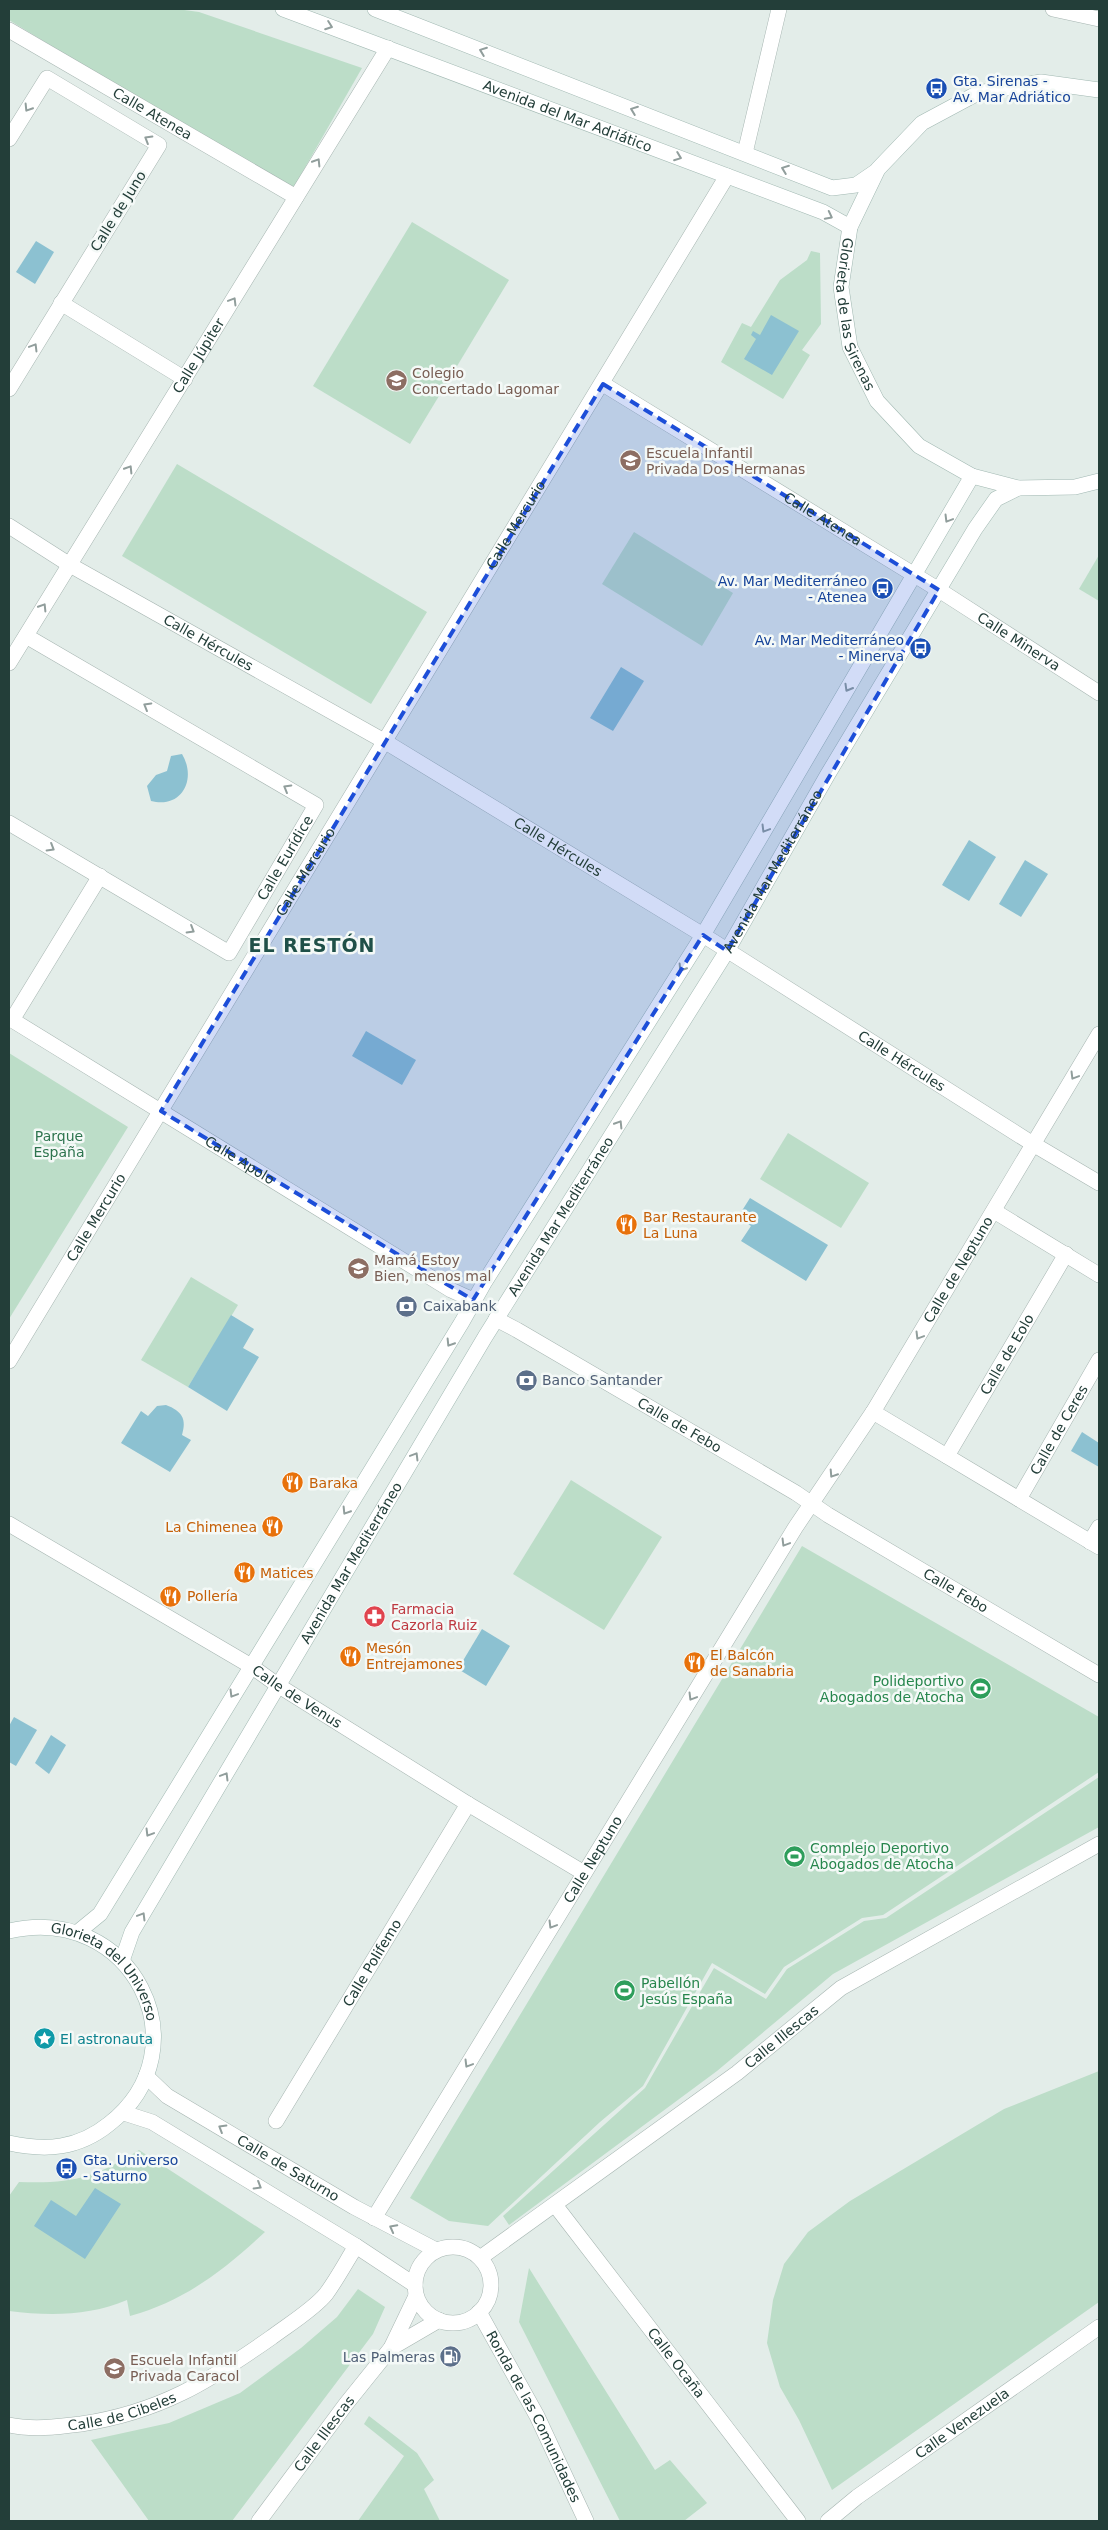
<svg xmlns="http://www.w3.org/2000/svg" width="1108" height="2530" font-family="'DejaVu Sans',sans-serif">
<rect width="100%" height="100%" fill="#e3ede9"/>
<g fill="#bcddc8">
<polygon points="9,9 177,9 199,12 362,68 291,192 9,20"/>
<polygon points="412,222 509,280 410,444 313,386"/>
<polygon points="811,251 820,253 821,324 802,350 810,355 783,399 721,362 742,323 751,327 780,280 807,260"/>
<polygon points="177,464 427,612 371,704 122,556"/>
<polygon points="634,532 733,593 702,646 602,584"/>
<polygon points="1099,555 1099,601 1079,589"/>
<polygon points="9,1053 128,1127 9,1319"/>
<polygon points="788,1133 869,1183 841,1228 760,1179"/>
<polygon points="191,1277 238,1305 188,1387 141,1360"/>
<polygon points="571,1480 662,1537 604,1630 513,1574"/>
<polygon points="802,1546 1099,1717 1099,1772 883,1915 862,1918 784,1967 765,1994 712,1963 643,2086 600,2122 488,2226 449,2221 410,2198"/>
<polygon points="1099,1777 1099,1827 833,1974 717,2071 509,2225 503,2216 645,2088 714,1968 766,1999 787,1969 864,1921 886,1918"/>
<polygon points="1099,2071 1099,2302 832,2490 799,2420 780,2387 767,2343 773,2300 784,2264 808,2232 850,2201 1004,2109"/>
<path d="M139 2150 265 2232C224 2270 185 2301 130 2316L127 2300C90 2316 49 2316 9 2311V2196L19 2182C71 2184 95 2178 139 2150Z"/>
<polygon points="529,2268 655,2470 670,2460 707,2503 684,2521 620,2521 519,2322"/>
<polygon points="358,2289 385,2307 373,2334 232,2521 149,2521 91,2440 169,2423 240,2393 301,2348 337,2317"/>
<polygon points="369,2416 417,2453 434,2480 424,2489 440,2521 358,2521 404,2456 364,2424"/>
</g>
<g fill="#8cc1d1">
<polygon points="36,241 54,252 35,284 16,272"/>
<polygon points="771,315 799,331 772,375 744,359 756,339 751,335 753,331 760,335"/>
<polygon points="621,667 644,681 613,731 590,718"/>
<path d="M182 754C197 779 182 809 151 801L147 786 156 775 167 771 171 756Z"/>
<polygon points="969,840 996,857 969,901 942,885"/>
<polygon points="1025,860 1048,874 1021,917 999,904"/>
<polygon points="366,1031 416,1060 402,1085 352,1056"/>
<polygon points="750,1198 828,1245 806,1281 741,1241 751,1226 738,1217"/>
<polygon points="231,1315 254,1329 243,1348 259,1357 227,1411 188,1387"/>
<path d="M166 1405C182 1411 187 1419 182 1435L191 1440 170 1472 121 1443 141 1411 148 1416 157 1406Z"/>
<polygon points="1082,1432 1099,1443 1099,1467 1071,1451"/>
<polygon points="482,1629 510,1646 486,1686 458,1669"/>
<polygon points="14,1717 37,1730 16,1766 9,1762 9,1726"/>
<polygon points="51,1735 66,1745 49,1774 35,1763"/>
<polygon points="95,2188 121,2204 85,2259 34,2226 51,2200 76,2216"/>
</g>
<g fill="none" stroke-linecap="round" stroke-linejoin="round">
<defs>
<g id="street">
<polyline points="1053,9 1099,19"/>
<path id="s1" d="M9 30 296 197"/>
<polyline points="9,139 47,78 159,145 9,389"/>
<polyline points="745,153 779,9"/>
<polyline points="61,303 185,379"/>
<path id="s2" d="M603 384 939 590 1099 693"/>
<path id="s3" d="M9 526 70 565 384 741 703 935 1033 1144 1099 1183"/>
<path id="s4" d="M9 663 388 48"/>
<path id="s5" d="M9 823 229 953 316 805 26 636"/>
<path id="s6" d="M9 1018 451 1290 473 1300"/>
<polyline points="12,1020 100,876"/>
<polyline points="994,1211 1099,1275"/>
<path id="s7" d="M496 1319 517 1330 796 1493 828 1515 1099 1675"/>
<path id="s8" d="M9 1361 727 176"/>
<polyline points="873,1412 1099,1547"/>
<path id="s9" d="M947 1456 1066 1254"/>
<path id="s10" d="M1019 1499 1099 1360"/>
<path id="s11" d="M9 1524 251 1666 279 1686 468 1804 584 1873"/>
<polyline points="1090,1542 1099,1527"/>
<path id="s12" d="M146 2076 167 2096 354 2207 436 2250"/>
<polyline points="124,2113 152,2122 356,2246 415,2285"/>
<path id="s13" d="M276 2121 468 1804"/>
<path id="s14" d="M555 2205 798 2521"/>
<path id="s15" d="M374 2218 795 1528 873 1412 1099 1034"/>
<circle cx="453" cy="2285" r="38"/>
<path id="s16" d="M480 2258 737 2073 841 1988 1099 1844"/>
<path id="s17" d="M479 2312 537 2416 586 2521"/>
<polyline points="391,2348 439,2320"/>
<path id="s18" d="M9 2425C32 2430 57 2427 81 2424 160 2412 208 2382 272 2337 288 2325 314 2309 326 2294 337 2279 346 2262 356 2246"/>
<path id="s19" d="M259 2521 346 2404 391 2348 416 2296"/>
<path id="s20" d="M828 2521 857 2497 1099 2327"/>
</g>
<g id="secondary">
<path id="s21" d="M283 9 823 212 850 227"/>
<polyline points="375,9 832,188 856,185 875,172"/>
<path id="s22" d="M1099 90 1041 82 978 93 922 123 878 169 850 227 841 287 850 347 877 401 919 446 972 476 1018 488 1075 487 1099 481"/>
<path id="s23" d="M9 1931C131 1902 206 2048 109 2124 78 2149 46 2151 9 2143"/>
<polyline points="78,1932 100,1914 462,1322 484,1283 703,935 972,476"/>
<path id="s24" d="M122 1961 132 1932 485 1337 727 951 828 774 975 529 996 499 1018 488"/>
</g>
</defs>
<use href="#street" stroke="#a6b5b1" stroke-width="16"/>
<use href="#secondary" stroke="#a1b8b2" stroke-width="16"/>
<use href="#street" stroke="#fff" stroke-width="15"/>
<use href="#secondary" stroke="#fff" stroke-width="15"/>
</g>
<defs><path id="oneway-chevron" d="M-2-3.5L2.5 0L-2 3.5" fill="none" stroke-width="1.6" stroke-linecap="round" stroke-linejoin="round" transform="scale(1.25)"/></defs>
<g stroke="#919e9c">
<use href="#oneway-chevron" transform="translate(329 26) rotate(20)"/>
<use href="#oneway-chevron" transform="translate(483 51) rotate(-159)"/>
<use href="#oneway-chevron" transform="translate(28 108) rotate(122)"/>
<use href="#oneway-chevron" transform="translate(634 110) rotate(-159)"/>
<use href="#oneway-chevron" transform="translate(148 139) rotate(-149)"/>
<use href="#oneway-chevron" transform="translate(678 157) rotate(21)"/>
<use href="#oneway-chevron" transform="translate(317 162) rotate(-58)"/>
<use href="#oneway-chevron" transform="translate(785 169) rotate(-159)"/>
<use href="#oneway-chevron" transform="translate(829 216) rotate(27)"/>
<use href="#oneway-chevron" transform="translate(233 301) rotate(-59)"/>
<use href="#oneway-chevron" transform="translate(34 347) rotate(-59)"/>
<use href="#oneway-chevron" transform="translate(129 469) rotate(-58)"/>
<use href="#oneway-chevron" transform="translate(948 519) rotate(121)"/>
<use href="#oneway-chevron" transform="translate(43 607) rotate(-58)"/>
<use href="#oneway-chevron" transform="translate(848 688) rotate(120)"/>
<use href="#oneway-chevron" transform="translate(147 706) rotate(-150)"/>
<use href="#oneway-chevron" transform="translate(287 788) rotate(-150)"/>
<use href="#oneway-chevron" transform="translate(765 829) rotate(121)"/>
<use href="#oneway-chevron" transform="translate(51 848) rotate(31)"/>
<use href="#oneway-chevron" transform="translate(191 930) rotate(31)"/>
<use href="#oneway-chevron" transform="translate(682 968) rotate(122)"/>
<use href="#oneway-chevron" transform="translate(1074 1076) rotate(121)"/>
<use href="#oneway-chevron" transform="translate(619 1124) rotate(-58)"/>
<use href="#oneway-chevron" transform="translate(919 1336) rotate(121)"/>
<use href="#oneway-chevron" transform="translate(450 1343) rotate(122)"/>
<use href="#oneway-chevron" transform="translate(415 1456) rotate(-59)"/>
<use href="#oneway-chevron" transform="translate(833 1474) rotate(123)"/>
<use href="#oneway-chevron" transform="translate(346 1511) rotate(122)"/>
<use href="#oneway-chevron" transform="translate(785 1543) rotate(121)"/>
<use href="#oneway-chevron" transform="translate(233 1694) rotate(121)"/>
<use href="#oneway-chevron" transform="translate(692 1697) rotate(121)"/>
<use href="#oneway-chevron" transform="translate(225 1776) rotate(-59)"/>
<use href="#oneway-chevron" transform="translate(149 1833) rotate(121)"/>
<use href="#oneway-chevron" transform="translate(142 1916) rotate(-59)"/>
<use href="#oneway-chevron" transform="translate(552 1925) rotate(121)"/>
<use href="#oneway-chevron" transform="translate(468 2064) rotate(121)"/>
<use href="#oneway-chevron" transform="translate(222 2128) rotate(-149)"/>
<use href="#oneway-chevron" transform="translate(258 2186) rotate(31)"/>
<use href="#oneway-chevron" transform="translate(393 2228) rotate(-152)"/>
</g>
<path fill="#1d4ed8" fill-opacity="0.2" stroke="#1d4ed8" stroke-width="4" stroke-dasharray="10 6" stroke-linejoin="round" d="M603 384 939 590 727 951 703 935 473 1300 161 1111Z"/>
<defs>
<symbol id="bus-disc" viewBox="-11 -11 22 22"><circle r="9.5" fill="#1a4fb4" stroke="#f4f9f7"/><path d="M-5-6H5V4H4V6H2V4H-2V6H-4V4H-5ZM-3.5-4V0h7V-4ZM-3.5 1.2v1.5H-2V1.2ZM2 1.2v1.5H3.5V1.2Z" fill="#fff"/></symbol>
<symbol id="school-disc" viewBox="-11 -11 22 22"><circle r="9.5" fill="#8d6e63" stroke="#f4f9f7"/><path d="M0-5L7-2L0 1L-7-2ZM-4 1L0 2.5L4 1V4Q0 6-4 4Z" fill="#fff"/></symbol>
<symbol id="restaurant-disc" viewBox="-11 -11 22 22"><circle r="9.5" fill="#e8710a" stroke="#f4f9f7"/><path d="M-5-6h1v4h1v-4h1v4h1v-4h1v5L-1.5 .5V6h-2V.5L-5-1ZM5-6V6H3V1.5H1.5Q1.5-4 5-6Z" fill="#fff"/></symbol>
<symbol id="bank-disc" viewBox="-11 -11 22 22"><circle r="9.5" fill="#5c6f8a" stroke="#f4f9f7"/><path d="M-6-4H6V4H-6ZM0-2.3a2.3 2.3 0 1 0 0 4.6a2.3 2.3 0 1 0 0-4.6Z" fill="#fff"/></symbol>
<symbol id="pharmacy-disc" viewBox="-11 -11 22 22"><circle r="9.5" fill="#e0444e" stroke="#f4f9f7"/><path d="M-2-6h4v4h4v4h-4v4h-4v-4h-4v-4h4Z" fill="#fff"/></symbol>
<symbol id="stadium-disc" viewBox="-11 -11 22 22"><circle r="9.5" fill="#2e9e5b" stroke="#f4f9f7"/><path d="M0-5a6.5 5 0 1 0 0 10a6.5 5 0 1 0 0-10ZM-3.5-1.8h7v3.6h-7Z" fill="#fff"/></symbol>
<symbol id="sight-disc" viewBox="-11 -11 22 22"><circle r="9.5" fill="#0f9aa8" stroke="#f4f9f7"/><path d="M0-6L1.8-2.2L6-1.7L2.9 1.2L3.7 5.4L0 3.3L-3.7 5.4L-2.9 1.2L-6-1.7L-1.8-2.2Z" fill="#fff"/></symbol>
<symbol id="fuel-disc" viewBox="-11 -11 22 22"><circle r="9.5" fill="#5c6f8a" stroke="#f4f9f7"/><path d="M-5.5-6h7V0h2V4h1.3V-2.5L3-4.5l.8-.8L6-3V5H2.5V1h-1V6h-7ZM-4.2-4.7v3.2H.2V-4.7Z" fill="#fff"/></symbol>
</defs>
<g fill-rule="evenodd">
<use href="#bus-disc" x="924" y="76" width="25" height="25"/>
<use href="#school-disc" x="384" y="368" width="25" height="25"/>
<use href="#school-disc" x="618" y="448" width="25" height="25"/>
<use href="#bus-disc" x="870" y="576" width="25" height="25"/>
<use href="#bus-disc" x="908" y="636" width="25" height="25"/>
<use href="#restaurant-disc" x="614" y="1212" width="25" height="25"/>
<use href="#school-disc" x="346" y="1256" width="25" height="25"/>
<use href="#bank-disc" x="394" y="1294" width="25" height="25"/>
<use href="#bank-disc" x="514" y="1368" width="25" height="25"/>
<use href="#restaurant-disc" x="280" y="1470" width="25" height="25"/>
<use href="#restaurant-disc" x="260" y="1514" width="25" height="25"/>
<use href="#restaurant-disc" x="232" y="1560" width="25" height="25"/>
<use href="#restaurant-disc" x="158" y="1584" width="25" height="25"/>
<use href="#pharmacy-disc" x="362" y="1604" width="25" height="25"/>
<use href="#restaurant-disc" x="338" y="1644" width="25" height="25"/>
<use href="#restaurant-disc" x="682" y="1650" width="25" height="25"/>
<use href="#stadium-disc" x="968" y="1676" width="25" height="25"/>
<use href="#stadium-disc" x="782" y="1844" width="25" height="25"/>
<use href="#stadium-disc" x="612" y="1978" width="25" height="25"/>
<use href="#sight-disc" x="32" y="2026" width="25" height="25"/>
<use href="#bus-disc" x="54" y="2156" width="25" height="25"/>
<use href="#fuel-disc" x="438" y="2344" width="25" height="25"/>
<use href="#school-disc" x="102" y="2356" width="25" height="25"/>
</g>
<g text-anchor="middle" stroke-width="5" stroke-linejoin="round" paint-order="stroke">
<g font-size="14" fill="#164399" stroke="#f4f9f7" text-anchor="start">
<text x="953" y="86">Gta. Sirenas -<tspan x="953" dy="16">Av. Mar Adriático</tspan></text>
<text x="867" y="586" text-anchor="end">Av. Mar Mediterráneo<tspan x="867" dy="16">- Atenea</tspan></text>
<text x="904" y="645" text-anchor="end">Av. Mar Mediterráneo<tspan x="904" dy="16">- Minerva</tspan></text>
<text x="83" y="2165">Gta. Universo<tspan x="83" dy="16">- Saturno</tspan></text>
</g>
<g font-size="14" fill="#233e39" stroke="#f4f9f7">
<text dy="5" stroke="none"><textPath href="#s1" startOffset="166">Calle Atenea</textPath></text>
<text dy="5" stroke="none"><textPath href="#s21" startOffset="304">Avenida del Mar Adriático</textPath></text>
<text transform="translate(118 211) rotate(-58)" y="5">Calle de Juno</text>
<text dy="5" stroke="none"><textPath href="#s22" startOffset="404">Glorieta de las Sirenas</textPath></text>
<text dy="5" stroke="none"><textPath href="#s4" startOffset="361">Calle Júpiter</textPath></text>
<text dy="5" stroke="none"><textPath href="#s2" startOffset="258">Calle Atenea</textPath></text>
<text dy="5" stroke="none"><textPath href="#s8" startOffset="978">Calle Mercurio</textPath></text>
<text dy="5" stroke="none"><textPath href="#s2" startOffset="489">Calle Minerva</textPath></text>
<text dy="5" stroke="none"><textPath href="#s3" startOffset="231">Calle Hércules</textPath></text>
<text dy="5" stroke="none"><textPath href="#s3" startOffset="636">Calle Hércules</textPath></text>
<text dy="5" stroke="none"><textPath href="#s5" startOffset="366">Calle Eurídice</textPath></text>
<text dy="5" stroke="none"><textPath href="#s24" startOffset="1270">Avenida Mar Mediterráneo</textPath></text>
<text dy="5" stroke="none"><textPath href="#s8" startOffset="572">Calle Mercurio</textPath></text>
<text dy="5" stroke="none"><textPath href="#s3" startOffset="1041">Calle Hércules</textPath></text>
<text dy="5" stroke="none"><textPath href="#s6" startOffset="271">Calle Apolo</textPath></text>
<text dy="5" stroke="none"><textPath href="#s24" startOffset="865">Avenida Mar Mediterráneo</textPath></text>
<text dy="5" stroke="none"><textPath href="#s8" startOffset="168">Calle Mercurio</textPath></text>
<text dy="5" stroke="none"><textPath href="#s15" startOffset="1114">Calle de Neptuno</textPath></text>
<text dy="5" stroke="none"><textPath href="#s9" startOffset="118">Calle de Eolo</textPath></text>
<text dy="5" stroke="none"><textPath href="#s7" startOffset="212">Calle de Febo</textPath></text>
<text dy="5" stroke="none"><textPath href="#s10" startOffset="80">Calle de Ceres</textPath></text>
<text dy="5" stroke="none"><textPath href="#s24" startOffset="460">Avenida Mar Mediterráneo</textPath></text>
<text dy="5" stroke="none"><textPath href="#s7" startOffset="534">Calle Febo</textPath></text>
<text dy="5" stroke="none"><textPath href="#s11" startOffset="336">Calle de Venus</textPath></text>
<text dy="5" stroke="none"><textPath href="#s15" startOffset="420">Calle Neptuno</textPath></text>
<text dy="5" stroke="none"><textPath href="#s13" startOffset="185">Calle Polifemo</textPath></text>
<text dy="5" stroke="none"><textPath href="#s23" startOffset="116">Glorieta del Universo</textPath></text>
<text dy="5" stroke="none"><textPath href="#s16" startOffset="374">Calle Illescas</textPath></text>
<text dy="5" stroke="none"><textPath href="#s12" startOffset="170">Calle de Saturno</textPath></text>
<text dy="5" stroke="none"><textPath href="#s14" startOffset="199">Calle Ocaña</textPath></text>
<text dy="5" stroke="none"><textPath href="#s18" startOffset="115">Calle de Cibeles</textPath></text>
<text dy="5" stroke="none"><textPath href="#s17" startOffset="118">Ronda de las Comunidades</textPath></text>
<text dy="5" stroke="none"><textPath href="#s20" startOffset="166">Calle Venezuela</textPath></text>
<text dy="5" stroke="none"><textPath href="#s19" startOffset="109">Calle Illescas</textPath></text>
</g>
<g font-size="14" fill="#785e54" stroke="#f4f9f7" text-anchor="start">
<text x="412" y="378">Colegio<tspan x="412" dy="16">Concertado Lagomar</tspan></text>
<text x="646" y="458">Escuela Infantil<tspan x="646" dy="16">Privada Dos Hermanas</tspan></text>
<text x="374" y="1265">Mamá Estoy<tspan x="374" dy="16">Bien, menos mal</tspan></text>
<text x="130" y="2365">Escuela Infantil<tspan x="130" dy="16">Privada Caracol</tspan></text>
</g>
<g font-size="14" fill="#2d744e" stroke="#f4f9f7">
<text x="59" y="1141">Parque<tspan x="59" dy="16">España</tspan></text>
</g>
<g font-size="14" fill="#c56008" stroke="#f4f9f7" text-anchor="start">
<text x="643" y="1222">Bar Restaurante<tspan x="643" dy="16">La Luna</tspan></text>
<text x="309" y="1488">Baraka</text>
<text x="257" y="1532" text-anchor="end">La Chimenea</text>
<text x="260" y="1578">Matices</text>
<text x="187" y="1601">Pollería</text>
<text x="366" y="1653">Mesón<tspan x="366" dy="16">Entrejamones</tspan></text>
<text x="710" y="1660">El Balcón<tspan x="710" dy="16">de Sanabria</tspan></text>
</g>
<g font-size="14" fill="#4e5e75" stroke="#f4f9f7" text-anchor="start">
<text x="423" y="1311">Caixabank</text>
<text x="542" y="1385">Banco Santander</text>
<text x="435" y="2362" text-anchor="end">Las Palmeras</text>
</g>
<g font-size="14" fill="#be3a42" stroke="#f4f9f7" text-anchor="start">
<text x="391" y="1614">Farmacia<tspan x="391" dy="16">Cazorla Ruiz</tspan></text>
</g>
<g font-size="14" fill="#27864d" stroke="#f4f9f7" text-anchor="start">
<text x="964" y="1686" text-anchor="end">Polideportivo<tspan x="964" dy="16">Abogados de Atocha</tspan></text>
<text x="810" y="1853">Complejo Deportivo<tspan x="810" dy="16">Abogados de Atocha</tspan></text>
<text x="641" y="1988">Pabellón<tspan x="641" dy="16">Jesús España</tspan></text>
</g>
<g font-size="14" fill="#0d838f" stroke="#f4f9f7" text-anchor="start">
<text x="60" y="2044">El astronauta</text>
</g>
<g font-size="19" font-weight="bold" letter-spacing="1" fill="#1f5048" stroke="#f4f9f7">
<text x="312" y="952">EL RESTÓN</text>
</g>
</g>
<rect width="1108" height="2530" fill="none" stroke="#233e39" stroke-width="20"/>
</svg>
